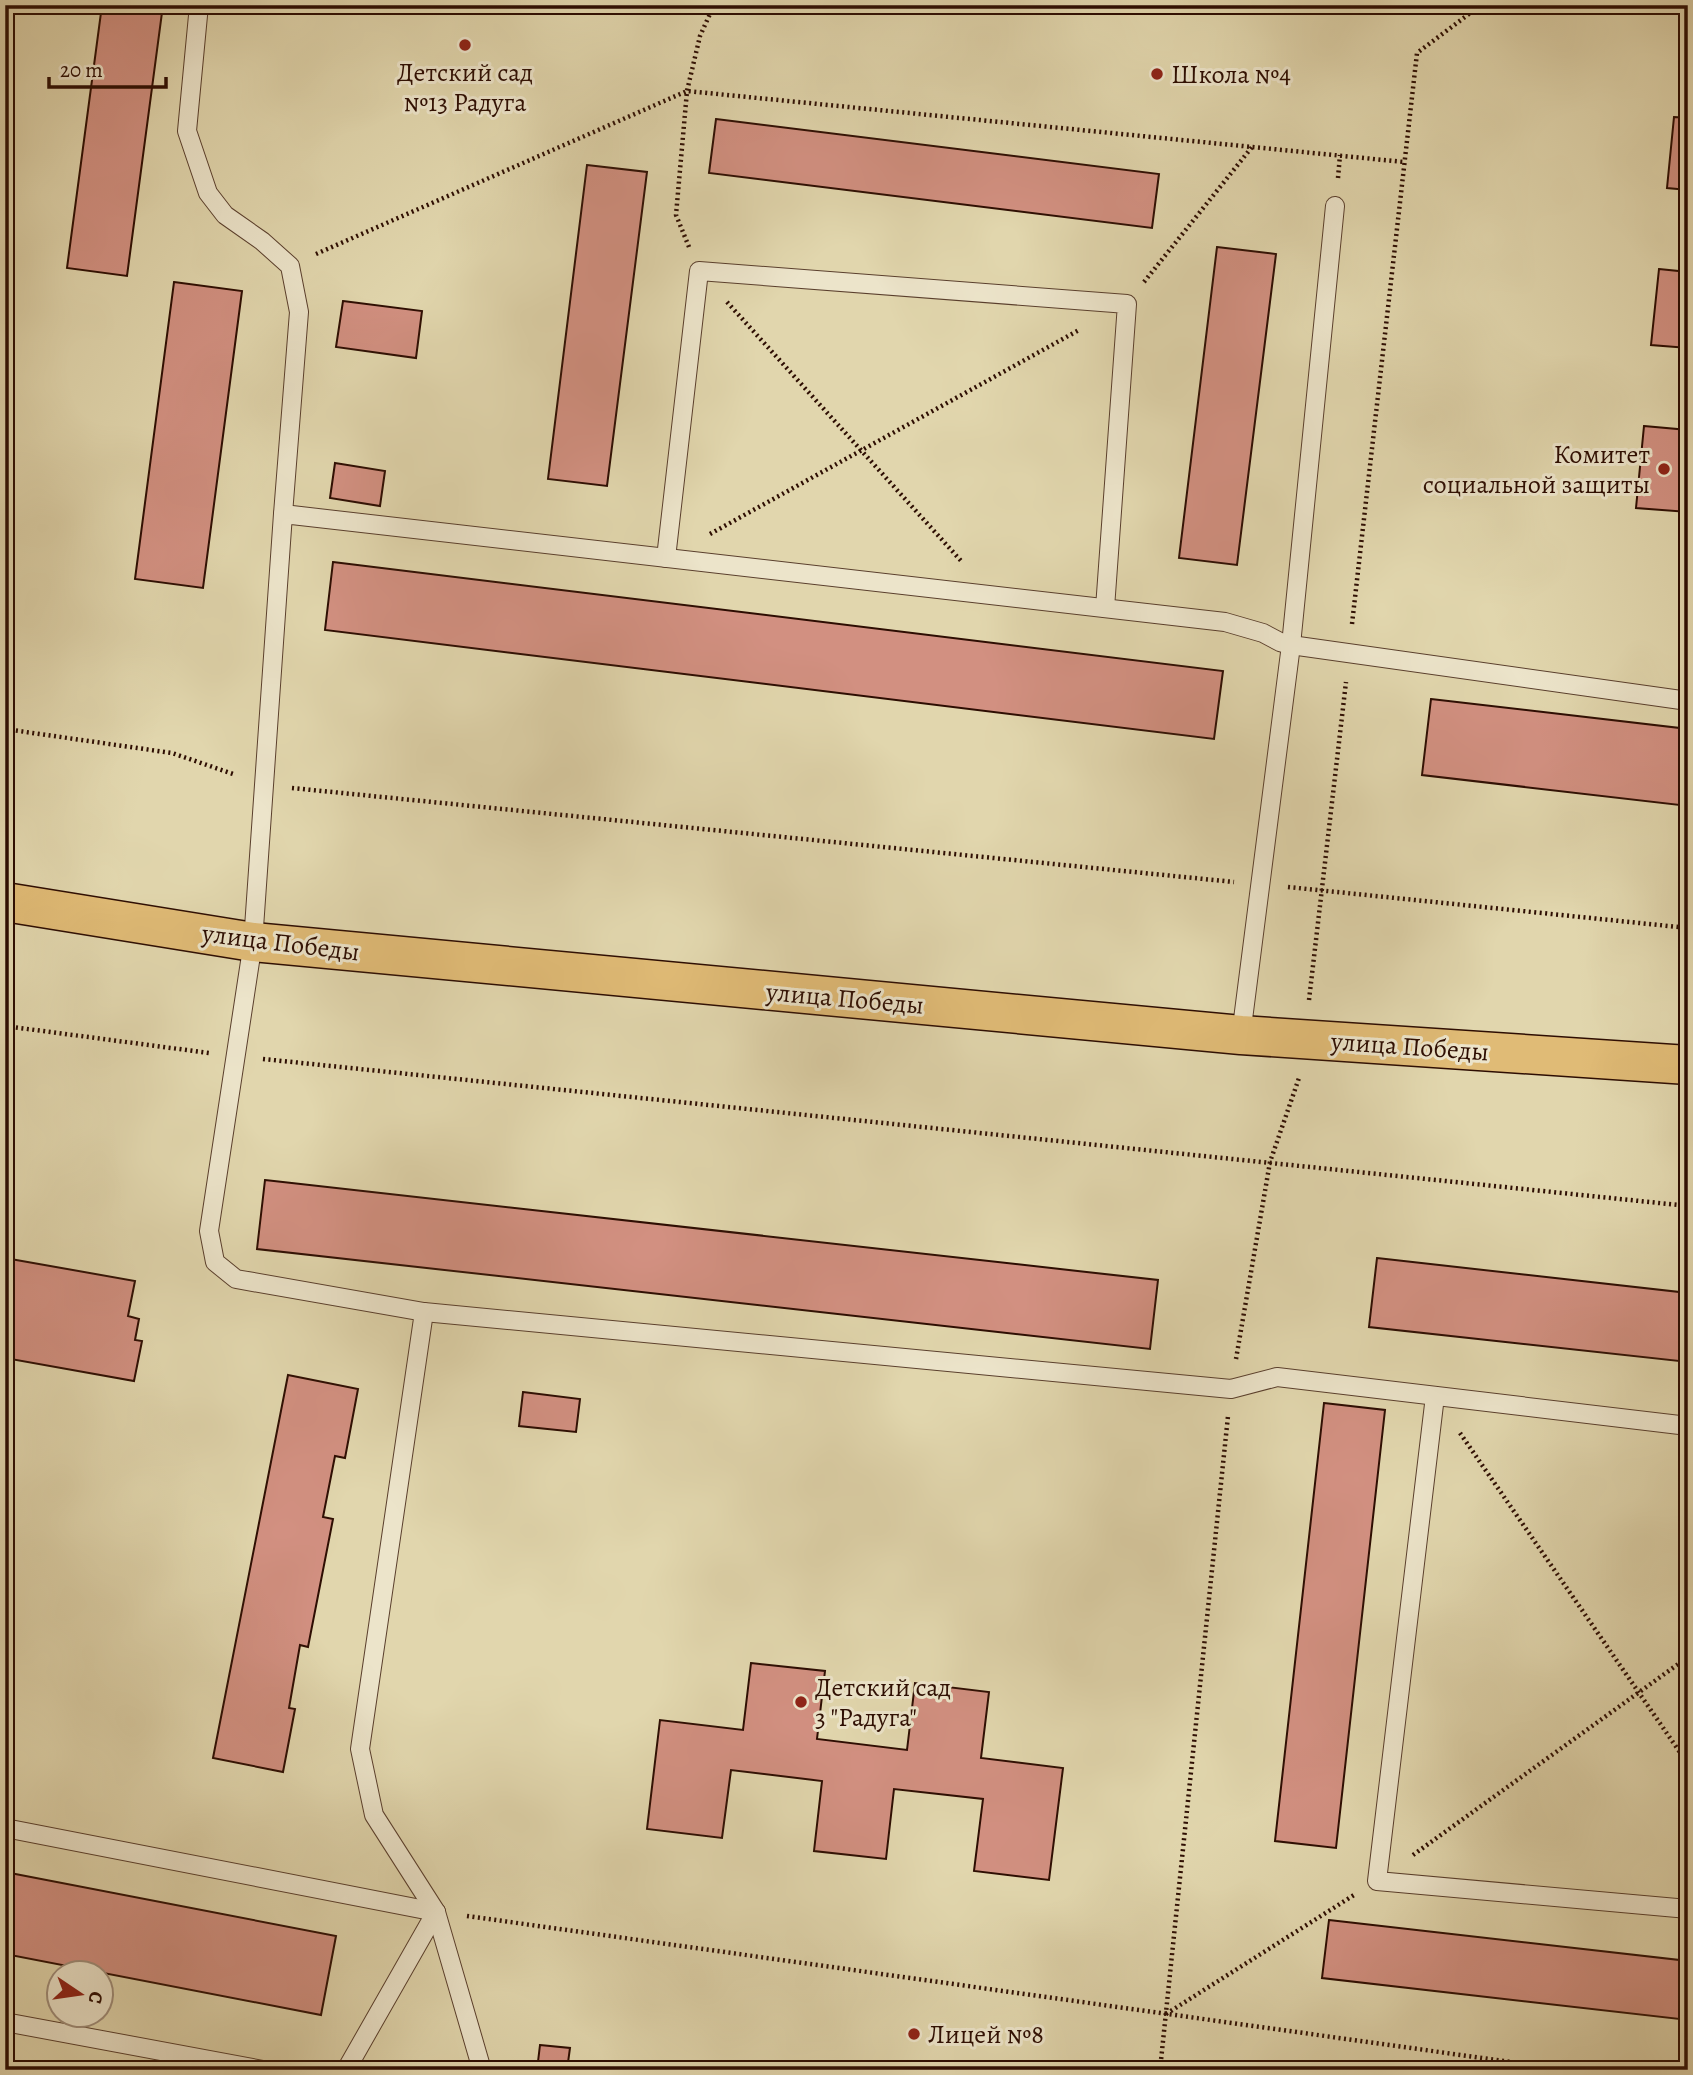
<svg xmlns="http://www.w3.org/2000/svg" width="1693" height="2075" font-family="Alegreya,serif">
<rect width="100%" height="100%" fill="#e1d6ad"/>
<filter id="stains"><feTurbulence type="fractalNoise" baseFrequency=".00286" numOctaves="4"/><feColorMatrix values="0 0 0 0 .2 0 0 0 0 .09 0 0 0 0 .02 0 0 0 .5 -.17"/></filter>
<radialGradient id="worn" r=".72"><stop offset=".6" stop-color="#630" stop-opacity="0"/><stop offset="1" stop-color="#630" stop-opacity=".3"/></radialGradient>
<g fill="#d29081" stroke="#2d0d02" stroke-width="2">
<polygon points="102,5 163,5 127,276 67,268"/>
<polygon points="1674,117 1688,118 1688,190 1667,188"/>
<polygon points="716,119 1159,174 1152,228 709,173"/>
<polygon points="587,165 647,172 607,486 548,479"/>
<polygon points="1217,247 1276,254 1237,565 1179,558"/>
<polygon points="1659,269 1688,272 1688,348 1651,345"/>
<polygon points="174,282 242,291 203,588 135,579"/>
<polygon points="343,301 422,311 416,358 336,347"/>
<polygon points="1644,426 1688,430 1688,512 1636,508"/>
<polygon points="335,463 385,471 380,506 330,498"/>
<polygon points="333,562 1223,671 1214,739 325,630"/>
<polygon points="1431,699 1688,729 1688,806 1422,775"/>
<polygon points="265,1180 1158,1280 1150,1349 257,1249"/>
<polygon points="5,1258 135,1281 128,1316 139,1319 135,1340 142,1341 134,1381 5,1358"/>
<polygon points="1377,1258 1688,1293 1688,1362 1369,1327"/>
<polygon points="288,1375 358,1389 345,1458 335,1456 323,1517 333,1519 308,1647 300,1645 289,1708 295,1709 283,1772 213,1758"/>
<polygon points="523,1392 580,1399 576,1432 519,1426"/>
<polygon points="1324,1403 1385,1410 1336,1848 1275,1841"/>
<polygon points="751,1663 825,1671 817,1739 907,1750 915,1683 989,1692 981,1758 1063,1768 1049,1880 974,1871 983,1799 894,1789 886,1859 814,1851 822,1781 731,1770 722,1838 647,1829 660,1720 743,1730"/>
<polygon points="5,1872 336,1936 321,2015 5,1954"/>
<polygon points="1329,1920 1688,1961 1688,2020 1322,1978"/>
<polygon points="540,2045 570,2048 567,2070 537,2070"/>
</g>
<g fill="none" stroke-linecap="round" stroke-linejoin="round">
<defs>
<g id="lane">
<polyline points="199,5 187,131 208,193 225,215 262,241 290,266 299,312 283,514"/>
<polyline points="666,558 699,271 1127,304 1105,608"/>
<polyline points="1241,1035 1291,645 1335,206"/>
<polyline points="424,1312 1231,1389 1277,1377 1688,1426"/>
<polyline points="1435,1396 1377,1881 1688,1909"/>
<polyline points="5,1828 436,1912"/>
<polyline points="5,2022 263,2070"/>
<polyline points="346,2070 436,1912"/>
<polyline points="482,2070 436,1912 374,1815 360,1749 424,1312 236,1279 215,1262 209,1231 253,942 283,514 1225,622 1263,633 1280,642 1291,645 1688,701"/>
</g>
<polyline id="primary" points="5,902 253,942 1241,1035 1688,1065"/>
</defs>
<use href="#lane" stroke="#5a3f2d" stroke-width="20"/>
<use href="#primary" stroke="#2d0d02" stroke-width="41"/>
<g stroke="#2d0d02" stroke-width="4.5" stroke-dasharray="2 3.5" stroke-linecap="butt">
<polyline points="1338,178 1340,155"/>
<polyline points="689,247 676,215 687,91 700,36 714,5"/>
<polyline points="316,254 687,91 1404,162"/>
<polyline points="1144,282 1252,147"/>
<polyline points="727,302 963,563"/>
<polyline points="710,534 1079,330"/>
<polyline points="1352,624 1417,53 1481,5"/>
<polyline points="5,729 172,753 236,775"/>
<polyline points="292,788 1234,882"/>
<polyline points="1288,887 1688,928"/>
<polyline points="1309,1000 1346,682"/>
<polyline points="5,1026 209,1053"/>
<polyline points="263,1059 1688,1206"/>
<polyline points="1236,1359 1270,1162 1299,1078"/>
<polyline points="1460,1433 1688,1764"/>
<polyline points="1413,1855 1688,1657"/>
<polyline points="467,1916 1568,2070"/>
<polyline points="1166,2014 1354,1895"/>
<polyline points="1160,2070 1228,1416"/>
</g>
<use href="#lane" stroke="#ece4ca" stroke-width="18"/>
<use href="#primary" stroke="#e0bb76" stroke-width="38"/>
</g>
<g fill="#8f2418" stroke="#ece4ca" stroke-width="2.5">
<circle cx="465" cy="45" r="7"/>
<circle cx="1157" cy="74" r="7"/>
<circle cx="1664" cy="469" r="7"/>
<circle cx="801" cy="1702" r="7"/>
<circle cx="914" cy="2034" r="7"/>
</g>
<g text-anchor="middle" stroke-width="6" stroke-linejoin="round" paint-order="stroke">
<g font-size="26" fill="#2d0d02" stroke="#ece4ca" text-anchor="start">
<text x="465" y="81" text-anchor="middle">Детский сад<tspan x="465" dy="30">№13 Радуга</tspan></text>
<text x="1171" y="83">Школа №4</text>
<text x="1650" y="463" text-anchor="end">Комитет<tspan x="1650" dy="30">социальной защиты</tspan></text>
<text x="815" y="1696">Детский сад<tspan x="815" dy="30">3 "Радуга"</tspan></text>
<text x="928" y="2043">Лицей №8</text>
</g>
<g font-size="26" fill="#2d0d02" stroke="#ece4ca">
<text transform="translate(281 942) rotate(7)" y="9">улица Победы</text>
<text transform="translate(845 998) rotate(5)" y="9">улица Победы</text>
<text transform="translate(1410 1046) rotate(4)" y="9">улица Победы</text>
</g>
</g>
<rect width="1693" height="2075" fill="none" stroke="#e1d6ad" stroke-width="28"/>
<rect x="7" y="7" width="1679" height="2061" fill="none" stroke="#2d0d02" stroke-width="3.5"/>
<rect x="14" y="14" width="1665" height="2047" fill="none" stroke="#2d0d02" stroke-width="2"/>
<g transform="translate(80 1994) rotate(103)"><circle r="33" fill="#ece4ca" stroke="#a08e7a" stroke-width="2"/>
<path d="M0-5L12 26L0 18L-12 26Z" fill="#8f2418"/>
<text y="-10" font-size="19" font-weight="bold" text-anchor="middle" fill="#2d0d02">С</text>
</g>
<path d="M49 77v10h117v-10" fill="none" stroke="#2d0d02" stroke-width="3.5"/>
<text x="60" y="77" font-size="21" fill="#2d0d02" stroke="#ece4ca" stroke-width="5" paint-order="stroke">20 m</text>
<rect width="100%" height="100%" filter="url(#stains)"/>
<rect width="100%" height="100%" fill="url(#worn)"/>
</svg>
